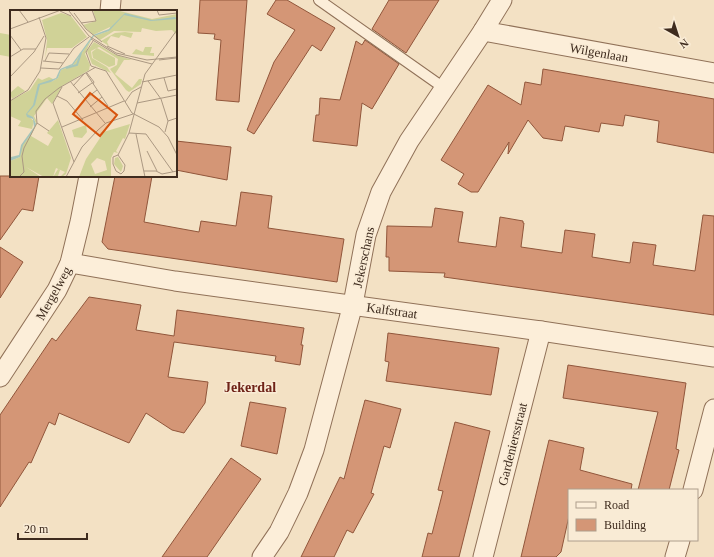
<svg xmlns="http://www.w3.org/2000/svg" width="714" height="557" font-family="Georgia,serif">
<rect width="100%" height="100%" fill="#f3e1c4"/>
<polygon fill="#d0d297" points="0,33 11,35 11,57 0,55"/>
<g fill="#d49676" stroke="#91563b">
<polygon points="200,0 247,0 239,102 216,100 221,40 214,39 215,34 198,33"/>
<polygon points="276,0 287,0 335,28 321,51 312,45 254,134 247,130 274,62 295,30 267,14"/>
<polygon points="389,0 439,0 406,53 372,29"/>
<polygon points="365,40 399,64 372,109 362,103 357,146 313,141 316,115 319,115 320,98 340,100 356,41 362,45"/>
<polygon points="543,69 714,99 714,153 657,142 659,121 625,115 623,126 601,123 599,132 565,126 562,141 543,138 528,120 508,154 509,142 478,192 471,192 458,184 464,174 441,160 488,85 521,105 525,82 541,85"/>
<polygon points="176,141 231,147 227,180 176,170"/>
<polygon points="0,176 39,176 33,211 22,209 0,240"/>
<polygon points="115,176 152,176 144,222 199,232 201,221 236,226 241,192 272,196 268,228 344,239 337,282 108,249 102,242"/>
<polygon points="435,208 463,212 458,242 496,247 500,217 523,221 523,223 524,223 521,247 562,253 565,230 595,234 592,257 630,263 633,242 656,245 653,265 695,271 703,215 714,216 714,315 444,277 445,273 389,271 389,257 386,257 387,226 432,227"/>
<polygon points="0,247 23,262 0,298"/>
<polygon points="89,297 141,305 136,330 174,336 177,310 304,328 301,345 303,345 300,365 275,361 276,356 174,342 168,377 208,382 205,403 184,433 172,430 146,413 129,443 59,413 55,425 49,422 31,463 29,462 0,507 0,415 52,338 56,341"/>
<polygon points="388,333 499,348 491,395 386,381 389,362 385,361"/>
<polygon points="568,365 686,383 676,449 679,450 669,490 638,490 658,412 563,398"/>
<polygon points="365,400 401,409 390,448 384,446 371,493 374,494 353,533 347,530 334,557 301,557 340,477 344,479"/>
<polygon points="250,402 286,408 277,454 241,446"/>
<polygon points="455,422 490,431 474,497 459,557 422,557 428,533 432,534 443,491 438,490"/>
<polygon points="549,440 584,448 580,470 632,484 631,490 569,490 569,516 561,552 556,557 521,557"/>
<polygon points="231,458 261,479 207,557 162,557"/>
</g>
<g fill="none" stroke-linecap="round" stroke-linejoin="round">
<defs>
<polyline id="service" points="319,0 444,88"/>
<g id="minor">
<polyline points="110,11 111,0"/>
<polyline points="483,31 714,73"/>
<polyline points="70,263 175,281 541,331 714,357"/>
<polyline points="0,377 57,290 70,263 80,222 89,176"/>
<polyline points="693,490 714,409"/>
<polyline points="262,557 279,532 298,493 314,450 353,304 366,235 381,192 409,141 483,31 502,0"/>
<polyline points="483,557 541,331"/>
<polyline points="675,557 680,540"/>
</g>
</defs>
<use href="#service" stroke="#907158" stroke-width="12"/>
<use href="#minor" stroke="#907158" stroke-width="21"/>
<use href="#service" stroke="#fceed9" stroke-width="10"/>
<use href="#minor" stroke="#fceed9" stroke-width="19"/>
</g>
<g text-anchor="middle" stroke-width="3" stroke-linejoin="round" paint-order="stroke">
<g font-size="13" fill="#3e2b1e" stroke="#f9ebd5">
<text transform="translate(599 52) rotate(10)" y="5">Wilgenlaan</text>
<text transform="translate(363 257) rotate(-78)" y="5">Jekerschans</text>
<text transform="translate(53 293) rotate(-61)" y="5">Mergelweg</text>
<text transform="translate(392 310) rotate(8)" y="5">Kalfstraat</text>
<text transform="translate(512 444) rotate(-76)" y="5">Gardeniersstraat</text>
</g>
<g font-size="14" font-weight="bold" fill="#6f2318" stroke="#f9ebd5">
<text x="250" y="392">Jekerdal</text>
</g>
</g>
<g transform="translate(10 10)">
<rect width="167" height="167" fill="#f3e1c4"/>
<path d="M83 0H106L142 9 167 4V25L162 20 146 21 132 18 131 22 104 21 90 30 84 26 99 21 100 17 83 25 73 15 86 11ZM51 3 61 6 77 27 62 38H37L35 49 37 30 32 10ZM105 23 115 22 123 23 121 28 111 25 109 28 101 26 97 32 99 36 91 31ZM81 30 75 44 80 55 79 60 52 76 42 94 37 88 24 106 27 112 21 126 38 136 43 127 37 123 48 110 61 148 56 164 52 167H43L48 159 50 160 48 166 50 167 55 162 46 158 43 167H34L16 157 31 167H0V151L10 147 11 137 22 123 26 113 23 107 18 106 24 111 22 119 8 116 11 111 0 106V91L20 80 28 68 32 70 39 67 43 69 41 72 48 68 51 60 63 55ZM84 32 104 44 122 50H114L105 64 122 78 129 69H132L131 74 119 82 116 80 100 59 107 55 108 49 89 37 81 41 82 48 97 57 101 63 82 54 77 41ZM135 37H142L140 43H144V46L122 44 126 39 133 42ZM87 38 105 48V55L99 57 83 48 82 42ZM8 76 15 81 2 89 0 83ZM120 114 115 129 113 128 106 141 108 143 104 142 101 148V167H69L76 149 92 125 90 123ZM87 148 95 151 97 160 85 164 81 154ZM76 115 77 122 72 128 64 127 62 120ZM108 147 113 156 111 162 104 154 105 148Z" fill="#d0d297" fill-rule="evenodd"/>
<path d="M115 3 142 10 165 7 167 9 141 11 114 5 99 21 84 26 63 55 51 60 48 68 41 72 30 75 25 95 17 104 23 107 26 114 22 123 13 135 10 147 0 151 1 147 9 145 11 135 24 117 23 109 17 107 16 104 23 95 28 74 46 68 50 59 62 54 83 25 99 19Z" fill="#a6c5ba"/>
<path fill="none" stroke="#a6c5ba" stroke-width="2" d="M56 58 67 55 71 43"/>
<path fill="none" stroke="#ab9882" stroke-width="1" d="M9 0 18 12M147 0 149 5 167 3M50 1 61 6M59 1 79 26 106 43 137 50 167 47M64 3 76 19 92 32M71 13 86 11 82 0M0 19 51 0M0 25 11 40M81 29 107 45 142 54M97 36 115 44M0 47 13 39H26M149 50 166 48M33 51 53 53M35 51 39 43 59 44M81 56 96 61 122 103 149 117 158 127 167 145M81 56 76 42 83 31M31 58 49 59 64 38 79 27M76 63 98 96M77 63 84 72 83 74M0 67 24 42 34 26M154 68 158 81 167 79M60 71 95 113M138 71 151 89 158 111M132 72 167 65M63 76 74 64M52 77 43 93 64 152M68 83 82 73M47 86 57 91 73 110M74 90 87 80M0 91 18 80 30 61 36 28 29 7M115 92 122 82 131 77M127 93 167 85M80 97 92 87M27 113 39 121M52 117 114 91M155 122 158 111 167 108M119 123 136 124 163 162M126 124 135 167M137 141 147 161M108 145 119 123 135 64 167 20M108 145 115 155 114 161 111 164 106 161 103 154V147ZM134 161H146L152 164 167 161M9 167 14 162 12 146 14 138 27 113 26 101 35 89 49 78 86 57M56 167 72 137 88 120 96 113 123 104"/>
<path fill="#d7540e" fill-opacity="0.15" stroke="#d7540e" stroke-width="2" d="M80 83 107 105 90 126 63 104Z"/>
<rect width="167" height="167" fill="none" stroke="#3e2b1e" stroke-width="2"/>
</g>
<rect x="568" y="489" width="130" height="52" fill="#f9ebd5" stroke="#ae9e8c"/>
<rect x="576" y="502" width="20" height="6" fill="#fceed9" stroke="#ae9e8c"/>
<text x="604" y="509" font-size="12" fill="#3e2b1e">Road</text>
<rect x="576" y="519" width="20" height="12" fill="#d49676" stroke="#ae9e8c"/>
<text x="604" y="529" font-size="12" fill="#3e2b1e">Building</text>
<g transform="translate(678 36) rotate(141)" stroke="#f9ebd5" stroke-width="3" paint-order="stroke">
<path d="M0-3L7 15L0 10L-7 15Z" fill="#3e2b1e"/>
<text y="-6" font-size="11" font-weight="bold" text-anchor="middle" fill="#3e2b1e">N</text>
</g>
<path d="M18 533v6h69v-6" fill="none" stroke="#3e2b1e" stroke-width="2"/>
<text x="24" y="533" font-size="12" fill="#3e2b1e" stroke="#f9ebd5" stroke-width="3" paint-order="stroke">20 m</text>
</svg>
